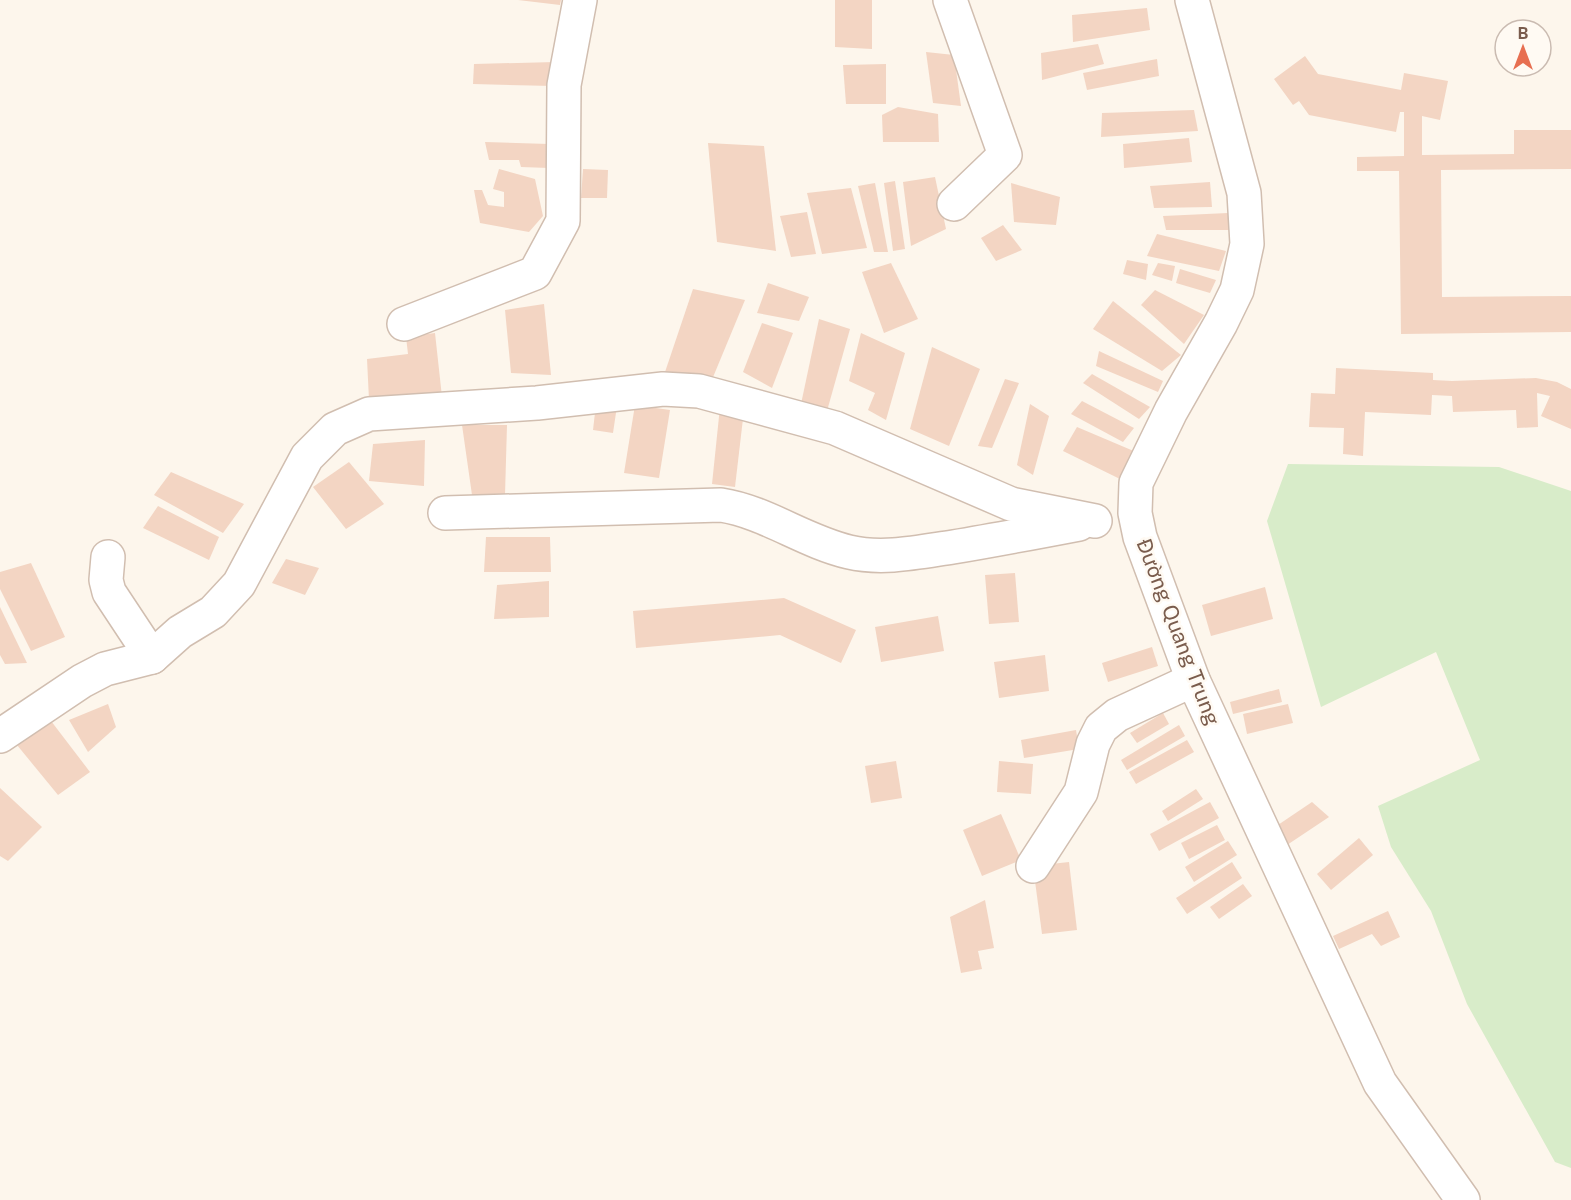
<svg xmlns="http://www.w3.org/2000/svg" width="1571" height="1200" font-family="'Public Sans',sans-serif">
<rect width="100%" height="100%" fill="#fdf6ec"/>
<polygon fill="#d8ecc9" points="1288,464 1499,467 1571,491 1571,1168 1555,1162 1467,1004 1431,911 1391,847 1378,806 1480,760 1436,652 1321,707 1267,521"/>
<g fill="#f3d5c3">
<polygon points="518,0 561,0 560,5"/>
<polygon points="835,0 872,0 872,49 835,47"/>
<polygon points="1147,8 1150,30 1073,42 1072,15"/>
<polygon points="1098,44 1104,64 1042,80 1041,53"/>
<polygon points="926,52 954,55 961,106 933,103"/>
<polygon points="1305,56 1318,74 1401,90 1404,73 1448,81 1440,120 1422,116 1422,155 1514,154 1514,130 1571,130 1571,169 1441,170 1442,297 1571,296 1571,332 1401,334 1399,171 1357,171 1357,157 1404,156 1404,112 1400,112 1396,132 1309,115 1299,101 1293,105 1274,79"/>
<polygon points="1157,59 1159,76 1087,90 1083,73"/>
<polygon points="555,62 553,86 473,84 474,64"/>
<polygon points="886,64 886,104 846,104 843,65"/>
<polygon points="898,107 938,114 939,142 883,142 882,115"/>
<polygon points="1194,110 1198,131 1101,137 1102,113"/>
<polygon points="1189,138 1192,162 1124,168 1123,144"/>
<polygon points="485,142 549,144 549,168 521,167 519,160 489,160"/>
<polygon points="708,143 764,146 776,251 717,242"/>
<polygon points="499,169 535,179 543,216 529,232 480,223 474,190 482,190 488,205 504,207 504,192 493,189"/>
<polygon points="583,169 608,170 607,198 581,198"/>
<polygon points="935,177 946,229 911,246 903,182"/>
<polygon points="895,181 905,249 893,251 884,183"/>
<polygon points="1210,182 1212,207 1154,208 1150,186"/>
<polygon points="875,183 888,252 874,252 858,186"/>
<polygon points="1011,183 1060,197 1056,225 1014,222"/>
<polygon points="851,188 867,248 822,254 807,193"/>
<polygon points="807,212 816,254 791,257 780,216"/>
<polygon points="1228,213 1232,230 1166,230 1163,216"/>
<polygon points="1003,225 1022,250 996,261 981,238"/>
<polygon points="1157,234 1226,251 1219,271 1147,256"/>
<polygon points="1127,260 1148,264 1146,280 1123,274"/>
<polygon points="891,263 918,319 884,333 862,272"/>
<polygon points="1158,263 1175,266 1172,281 1152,275"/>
<polygon points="1180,269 1216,280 1210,293 1176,283"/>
<polygon points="768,283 809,297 799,321 757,313"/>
<polygon points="693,289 745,300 711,382 664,375"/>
<polygon points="1155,290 1204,315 1184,344 1141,305"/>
<polygon points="1113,301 1181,355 1162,371 1093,329"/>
<polygon points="544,304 551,375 511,373 505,310"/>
<polygon points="819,319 850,329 827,411 801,404"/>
<polygon points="762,323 793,333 772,388 743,372"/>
<polygon points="435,333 442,397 369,400 367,359 408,354 406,337"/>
<polygon points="861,333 905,353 886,420 868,410 875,393 849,381"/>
<polygon points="932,347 980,369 949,446 910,429"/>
<polygon points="1099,351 1163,381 1158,392 1096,366"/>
<polygon points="1336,368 1433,373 1433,380 1452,381 1536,378 1557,382 1571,389 1571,429 1541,416 1550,396 1537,393 1538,427 1517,428 1516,410 1453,412 1452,396 1432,395 1431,415 1365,412 1363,456 1343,454 1344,428 1309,427 1311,393 1335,394"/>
<polygon points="1092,374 1150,407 1139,419 1083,383"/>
<polygon points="1005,379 1019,383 992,448 978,446"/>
<polygon points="1082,401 1134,428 1123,442 1071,414"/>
<polygon points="596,404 617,406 613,433 593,430"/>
<polygon points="1030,404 1049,416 1033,475 1017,465"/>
<polygon points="635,405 670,410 659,478 624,473"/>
<polygon points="720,407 744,410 735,487 712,484"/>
<polygon points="462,425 507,425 505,495 472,495"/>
<polygon points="1077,427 1136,452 1122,480 1063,451"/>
<polygon points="425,440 424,486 369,481 373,444"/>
<polygon points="349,462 384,504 346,529 313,487"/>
<polygon points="171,472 244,504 223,533 154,495"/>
<polygon points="158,506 219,537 209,560 143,528"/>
<polygon points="486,537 550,537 551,572 484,572"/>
<polygon points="286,559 319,568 305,595 272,583"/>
<polygon points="31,563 65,637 31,651 0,589 0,572"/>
<polygon points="1015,573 1019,622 989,624 985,575"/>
<polygon points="549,581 549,617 494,619 497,585"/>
<polygon points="1265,587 1273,619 1211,636 1202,605"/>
<polygon points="784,598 856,630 841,663 780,635 636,648 633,611"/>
<polygon points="0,607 27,663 5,664 0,655"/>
<polygon points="938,616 944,651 881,662 875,627"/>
<polygon points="1152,647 1158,666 1108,682 1102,663"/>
<polygon points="1045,655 1049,691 999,698 994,662"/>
<polygon points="1279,689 1282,702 1233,714 1230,702"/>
<polygon points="108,704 116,727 88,752 69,720"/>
<polygon points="1288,704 1293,723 1247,734 1243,714"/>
<polygon points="1163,713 1169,724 1137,743 1130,733"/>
<polygon points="48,717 90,772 58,795 17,745"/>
<polygon points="1179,725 1185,736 1127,770 1121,760"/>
<polygon points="1076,730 1079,749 1024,758 1021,740"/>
<polygon points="1187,740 1194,752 1136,784 1129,772"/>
<polygon points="896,761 902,798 871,803 865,766"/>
<polygon points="999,761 1033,764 1031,794 997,792"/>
<polygon points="0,788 42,827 8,861 0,856"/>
<polygon points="1196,789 1203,799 1168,821 1162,811"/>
<polygon points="1210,802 1219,818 1159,851 1150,834"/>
<polygon points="1312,802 1329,817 1287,845 1275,827"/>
<polygon points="1001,814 1021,860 982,876 963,830"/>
<polygon points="1217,825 1225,840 1189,859 1181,843"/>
<polygon points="1359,838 1373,855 1331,890 1317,874"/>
<polygon points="1228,841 1237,855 1194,882 1185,867"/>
<polygon points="1069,862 1077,930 1042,934 1033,866"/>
<polygon points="1232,862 1242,878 1187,914 1176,898"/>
<polygon points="1243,884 1252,896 1219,919 1210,907"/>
<polygon points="985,900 994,948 978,951 982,969 961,973 950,917"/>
<polygon points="1388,911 1400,937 1381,946 1372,934 1339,949 1333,936"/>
</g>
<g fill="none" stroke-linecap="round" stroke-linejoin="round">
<defs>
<g id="minor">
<polyline points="950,0 1005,155 954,204"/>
<polyline points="1192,0 1244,193 1247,244 1237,290 1221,323 1171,411 1136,483 1135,513 1140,537 1193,680 1380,1083 1463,1200"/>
<polyline points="404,324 535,273 563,221 564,85 580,0"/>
<path d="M445 513 721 505C766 512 803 541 849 552 883 560 919 552 953 547 995 540 1037 532 1079 524"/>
<polyline points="108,557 106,580 109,592 152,657"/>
<polyline points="0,736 82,681 105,669 152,657 180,632 213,612 239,584 307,457 335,429 369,414 537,403 663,389 699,391 835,428 1011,504 1095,521"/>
<polyline points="1033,866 1081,792 1093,744 1101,728 1117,715 1193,680"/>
</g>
</defs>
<use href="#minor" stroke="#d1beb0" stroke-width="36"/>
<use href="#minor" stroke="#fff" stroke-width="33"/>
</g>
<g text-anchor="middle" stroke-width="5" stroke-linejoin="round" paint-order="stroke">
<g font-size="21" fill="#7a5c4d" stroke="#fffaf3">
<text transform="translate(1178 632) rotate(69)" y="7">Đường Quang Trung</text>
</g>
</g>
<g transform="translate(1523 48)"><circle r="28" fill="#fffaf3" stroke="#cabbb1" stroke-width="1.5"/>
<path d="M0-4.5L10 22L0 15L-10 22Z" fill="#e76f51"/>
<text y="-9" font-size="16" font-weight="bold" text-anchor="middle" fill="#7a5c4d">B</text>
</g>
</svg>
